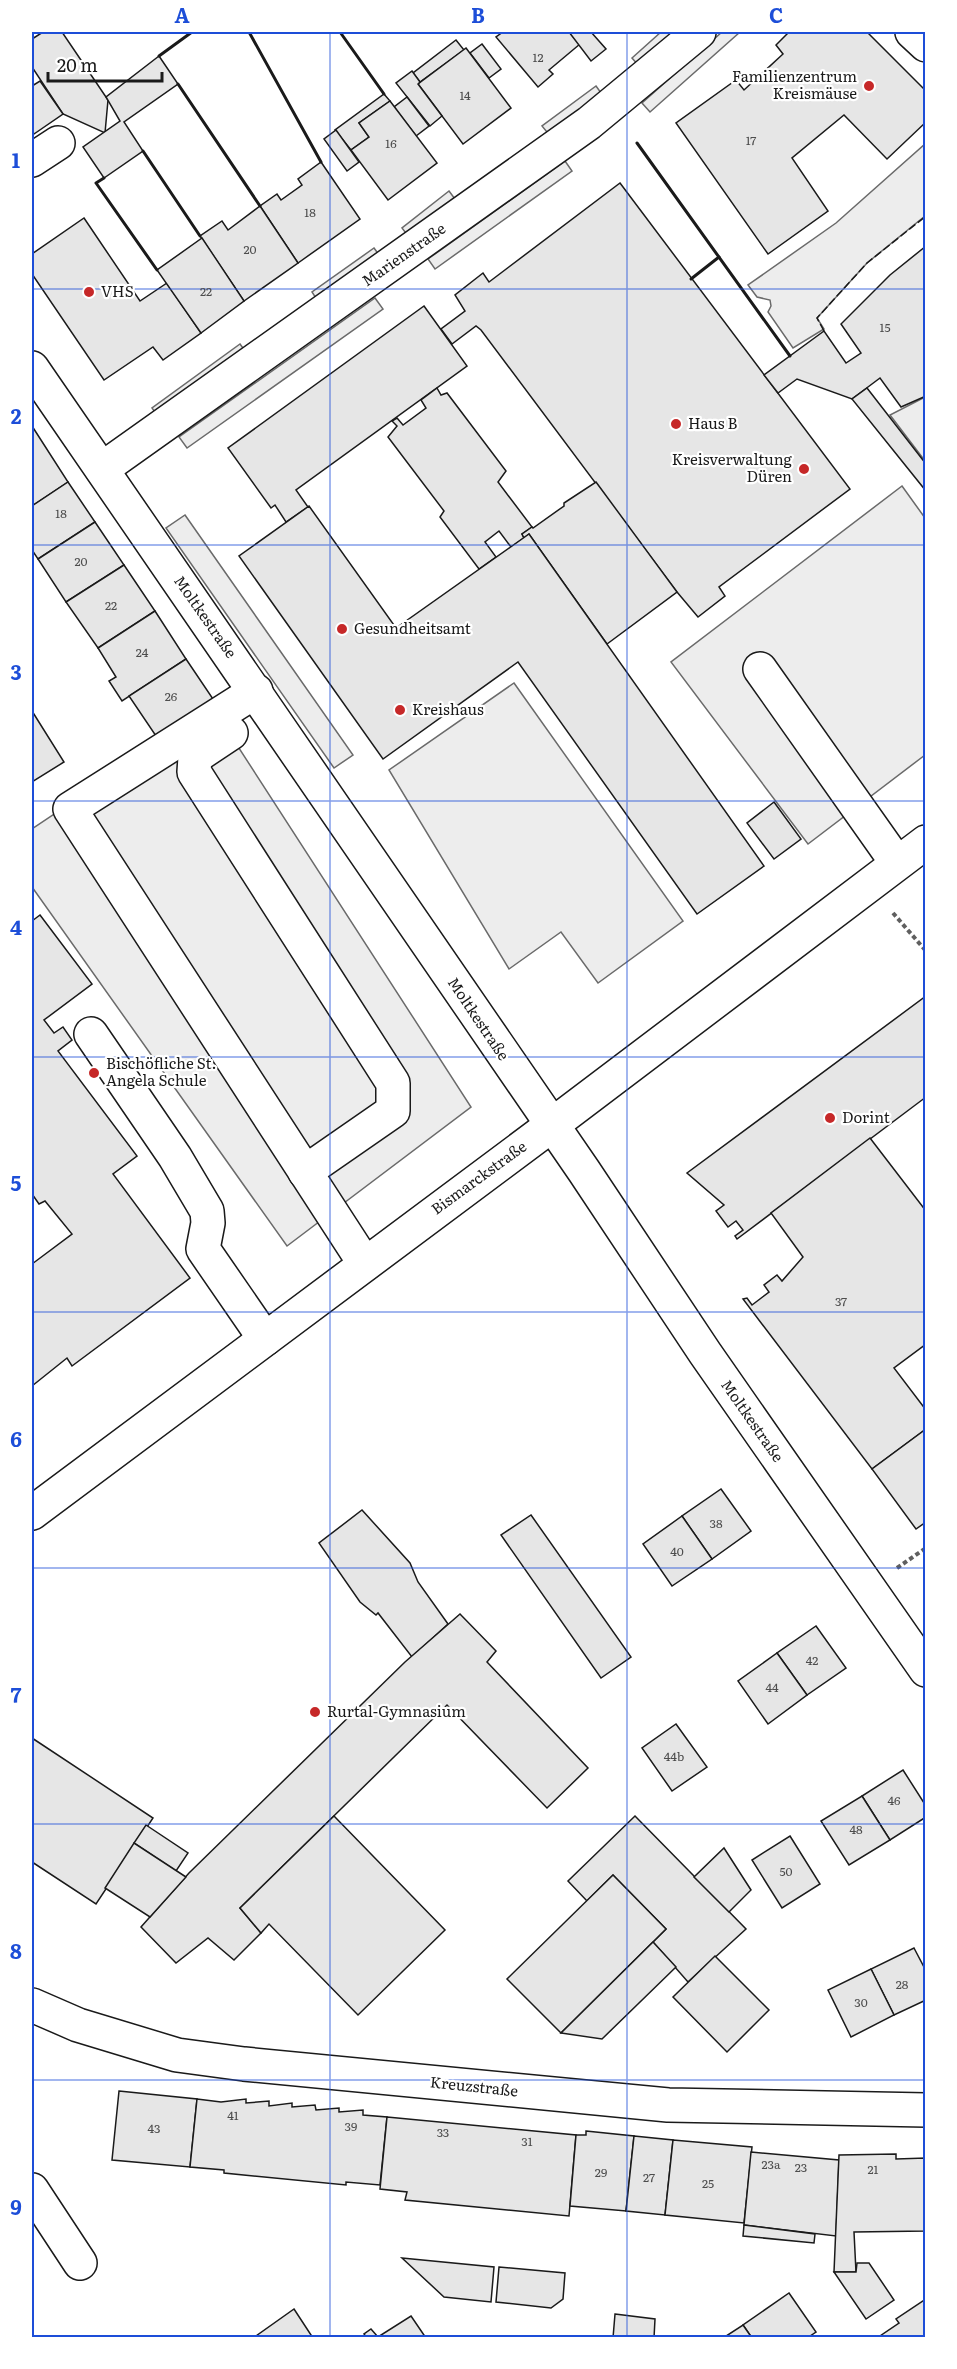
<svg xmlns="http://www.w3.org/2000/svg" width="957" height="2369" font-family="Literata,serif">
<rect width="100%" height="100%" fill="#fff"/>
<g fill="#ededed" stroke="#6a6a6a" stroke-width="1.5">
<polygon points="661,32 680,32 640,67 632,58"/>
<polygon points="722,32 740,32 650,112 642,103"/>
<polygon points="596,86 604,97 551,137 542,126"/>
<polygon points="925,144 925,216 867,263 817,318 824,329 793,348 768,312 771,306 770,300 757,297 748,285 836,223"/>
<polygon points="565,161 572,171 435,269 428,259"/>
<polygon points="449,191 458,203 411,240 402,228"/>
<polygon points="374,248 382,259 319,303 312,292"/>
<polygon points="375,298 383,309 187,448 179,437"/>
<polygon points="240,344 248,355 160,419 152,408"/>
<polygon points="925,397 925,461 890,415"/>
<polygon points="902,486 925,518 925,755 808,844 671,662"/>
<polygon points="185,515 353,755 334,768 166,528"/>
<polygon points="514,683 683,921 598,983 561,932 509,969 389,770"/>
<polygon points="215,711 471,1107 287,1246 32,887 32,829 147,752"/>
</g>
<g fill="#e6e6e6" stroke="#1a1a1a" stroke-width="1.5">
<polygon points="43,32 62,32 108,100 105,133 63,114 32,67 32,39"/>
<polygon points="503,32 569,32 580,44 549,70 553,74 538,87 496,37"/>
<polygon points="569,32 591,32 606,49 591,61"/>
<polygon points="789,32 867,32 926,91 926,122 887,159 844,115 792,158 828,211 768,254 676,123 736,80 744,90 783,54 776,45"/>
<polygon points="456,40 464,50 420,82 413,73"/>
<polygon points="482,44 501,69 489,78 470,53"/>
<polygon points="466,48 511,108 463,144 418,84"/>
<polygon points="159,56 178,84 124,122 143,151 104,178 83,147 120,121 106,97"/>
<polygon points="412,71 420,82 418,84 442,116 430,126 396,83"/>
<polygon points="40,81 63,114 34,134 32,130 32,86"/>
<polygon points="384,94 390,101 359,123 369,137 351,150 335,130"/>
<polygon points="407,97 429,126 416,136 394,107"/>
<polygon points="390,101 437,163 388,200 351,150 369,137 359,123"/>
<polygon points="336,130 359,162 347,171 324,139"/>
<polygon points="321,162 360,219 298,263 260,206 277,194 281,200 302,185 298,179"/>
<polygon points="620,183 850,489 719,587 725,596 698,617 677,592 481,330 476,326 452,344 441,329 465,311 455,295 483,273 489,282"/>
<polygon points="260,206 298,263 244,301 200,236 222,221 228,230"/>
<polygon points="84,218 140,301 167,283 201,333 163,360 153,347 104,380 32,274 32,254"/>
<polygon points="202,238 244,301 201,333 157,270"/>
<polygon points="926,246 926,396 901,407 880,378 852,399 797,379 778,393 764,375 824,331 846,363 861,353 841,324 890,275"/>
<polygon points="424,306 467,366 296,490 308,507 286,522 275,505 271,508 228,448"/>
<polygon points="437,388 441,395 447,393 506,471 498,482 532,527 522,534 524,538 511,547 499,531 485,542 496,557 479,569 440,517 444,511 388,437 397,426 392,421 397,418 403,425 426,408 421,400"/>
<polygon points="867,388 926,464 926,491 852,399"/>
<polygon points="32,426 68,482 32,506"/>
<polygon points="68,482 95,522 38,559 32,550 32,506"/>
<polygon points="596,482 677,592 607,644 529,534 524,538 522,534 532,527 533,528 564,506 564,503"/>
<polygon points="309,506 396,628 529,534 764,866 697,914 518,662 383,759 239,556"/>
<polygon points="95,522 124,565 66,602 38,559"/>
<polygon points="124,565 155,611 98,648 66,602"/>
<polygon points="155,611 186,659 122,701 109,681 116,677 98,648"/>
<polygon points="186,659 213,699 156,736 129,696"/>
<polygon points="32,711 64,762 32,782"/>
<polygon points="774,802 801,839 774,859 747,823"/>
<polygon points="40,915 92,984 44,1020 54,1033 63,1027 72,1040 58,1051 137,1156 113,1174 190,1278 72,1366 67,1358 32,1386 32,1264 72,1234 45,1201 39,1204 32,1194 32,921"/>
<polygon points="926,996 926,1097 737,1239 735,1236 743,1230 736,1221 728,1227 716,1211 724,1205 687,1173"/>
<polygon points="870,1138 926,1211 926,1344 894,1368 926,1410 926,1429 872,1469 743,1299 747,1298 752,1305 769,1292 764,1285 777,1275 782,1281 803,1257 771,1213"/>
<polygon points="926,1429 926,1522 916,1529 872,1469"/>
<polygon points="721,1489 751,1531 712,1559 682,1516"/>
<polygon points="362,1510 410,1563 418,1582 448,1624 412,1657 378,1613 376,1615 360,1602 319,1543"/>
<polygon points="531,1515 631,1657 601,1678 501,1535"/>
<polygon points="682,1516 712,1559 672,1586 643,1544"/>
<polygon points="460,1614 496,1651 487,1662 588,1768 547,1808 447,1705 240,1908 261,1933 234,1960 208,1938 176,1963 141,1927 189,1873 405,1662"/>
<polygon points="816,1626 846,1668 807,1695 777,1653"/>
<polygon points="777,1653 807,1695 768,1724 738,1681"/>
<polygon points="676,1724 707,1767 672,1791 642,1748"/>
<polygon points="32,1738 153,1818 96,1904 32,1862"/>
<polygon points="903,1770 926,1806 926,1817 890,1840 862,1796"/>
<polygon points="862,1796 890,1840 849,1865 821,1821"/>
<polygon points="334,1816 445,1930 358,2015 269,1924 261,1933 240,1908"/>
<polygon points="635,1816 746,1929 688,1982 653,1942 666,1929 613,1875 587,1901 568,1881"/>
<polygon points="146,1825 188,1853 176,1871 134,1843"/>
<polygon points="790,1836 820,1884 782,1908 752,1860"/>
<polygon points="134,1843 186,1877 150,1917 105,1888"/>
<polygon points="724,1848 751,1890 729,1912 694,1877"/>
<polygon points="613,1875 666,1929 561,2033 507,1979"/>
<polygon points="653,1942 676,1967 602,2039 561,2033"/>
<polygon points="914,1948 926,1971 926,2000 894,2015 871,1969"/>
<polygon points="715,1956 769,2010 727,2052 673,1997"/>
<polygon points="871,1969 894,2015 851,2037 828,1990"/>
<polygon points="119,2091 197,2099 190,2167 112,2160"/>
<polygon points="197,2099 221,2102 246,2099 246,2103 269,2101 269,2106 292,2103 292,2107 315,2105 316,2110 339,2108 339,2112 363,2110 363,2115 387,2117 380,2185 346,2182 346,2185 224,2173 224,2170 190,2167"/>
<polygon points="387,2117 576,2135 569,2216 405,2200 407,2192 380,2189"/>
<polygon points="586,2131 634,2136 626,2211 570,2206 576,2135 586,2135"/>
<polygon points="634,2136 673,2140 665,2215 626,2211"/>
<polygon points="673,2140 752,2147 744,2223 665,2215"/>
<polygon points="751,2152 839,2160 836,2236 744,2225"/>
<polygon points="896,2154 896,2159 926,2158 926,2231 854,2232 856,2272 834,2272 839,2155"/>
<polygon points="744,2225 815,2234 814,2243 743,2236"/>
<polygon points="402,2258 494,2267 491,2302 444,2297"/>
<polygon points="857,2263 869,2263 894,2300 866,2319 834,2272 856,2272"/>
<polygon points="499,2267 565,2273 563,2299 551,2308 496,2302"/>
<polygon points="789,2293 816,2332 807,2338 752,2338 743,2325"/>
<polygon points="926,2299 926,2338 877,2338 899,2323 896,2319"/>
<polygon points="294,2309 313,2338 257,2338 256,2336"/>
<polygon points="615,2314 655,2319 654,2338 613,2338"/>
<polygon points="411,2316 426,2338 367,2338 364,2334 371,2329 378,2337"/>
<polygon points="743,2325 752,2338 723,2338"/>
</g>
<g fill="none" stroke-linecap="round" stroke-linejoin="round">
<defs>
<g id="minor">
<polyline points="912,32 926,45"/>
<polyline points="32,160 58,143"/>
<polyline points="32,368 584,1171 705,1353 926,1670"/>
<polyline points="102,469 589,123 699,32"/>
<polyline points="760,669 897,863"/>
<polyline points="256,691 70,809 365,1264"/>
<polyline points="231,733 195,757 194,772 393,1083 393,1111 305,1172"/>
<polyline points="91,1034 175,1157 207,1211 208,1223 203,1249 265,1339"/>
<polyline points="32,2005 78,2025 177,2055 244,2064 668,2105 926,2110"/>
<polyline points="32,2190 80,2263"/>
</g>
<polyline id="major" points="32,1513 552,1125 926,842"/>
</defs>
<use href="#minor" stroke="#1a1a1a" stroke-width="36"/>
<use href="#major" stroke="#1a1a1a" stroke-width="36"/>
<g stroke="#5f5f5f" stroke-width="4" stroke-dasharray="4.5 3" stroke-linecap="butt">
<polyline points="893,913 926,951"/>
<polyline points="897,1568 926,1548"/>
</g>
<use href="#minor" stroke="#fff" stroke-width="33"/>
<use href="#major" stroke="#fff" stroke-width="33"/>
<polyline stroke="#1a1a1a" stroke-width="1.5" stroke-dasharray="8 3" stroke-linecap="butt" points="824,331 817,318 867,263 926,216"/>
<g stroke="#1a1a1a" stroke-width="3">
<polyline points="249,32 321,162"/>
<polyline points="340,32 384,94"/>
<polyline points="159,56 192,32"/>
<polyline points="178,84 260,206"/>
<polyline points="637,143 790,356"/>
<polyline points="143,151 200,236"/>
<polyline points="104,178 96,183 157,270"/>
<polyline points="691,279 719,257"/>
</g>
</g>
<path fill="none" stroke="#1d4ed8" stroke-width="1.5" stroke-opacity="0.55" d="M330 32V2338M627 32V2338M32 289H926M32 545H926M32 801H926M32 1057H926M32 1312H926M32 1568H926M32 1824H926M32 2080H926"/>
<g fill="#c62828" stroke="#fff" stroke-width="2">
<circle cx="869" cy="86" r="6"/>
<circle cx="89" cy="292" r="6"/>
<circle cx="676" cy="424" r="6"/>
<circle cx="804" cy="469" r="6"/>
<circle cx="342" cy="629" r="6"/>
<circle cx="400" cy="710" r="6"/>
<circle cx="94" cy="1073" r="6"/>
<circle cx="830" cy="1118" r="6"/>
<circle cx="315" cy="1712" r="6"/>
</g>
<g text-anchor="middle" stroke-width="4.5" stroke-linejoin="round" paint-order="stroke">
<g font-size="12" fill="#4d4d4d">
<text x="538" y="62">12</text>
<text x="465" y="100">14</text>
<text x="751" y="145">17</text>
<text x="391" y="148">16</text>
<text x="310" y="217">18</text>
<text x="250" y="254">20</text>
<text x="206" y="296">22</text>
<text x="885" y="332">15</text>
<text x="61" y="518">18</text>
<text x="81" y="566">20</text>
<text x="111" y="610">22</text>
<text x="142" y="657">24</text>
<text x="171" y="701">26</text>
<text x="841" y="1306">37</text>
<text x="716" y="1528">38</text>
<text x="677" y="1556">40</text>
<text x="812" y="1665">42</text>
<text x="772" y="1692">44</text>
<text x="674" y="1761">44b</text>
<text x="894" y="1805">46</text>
<text x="856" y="1834">48</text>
<text x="786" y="1876">50</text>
<text x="902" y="1989">28</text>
<text x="861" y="2007">30</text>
<text x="233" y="2120">41</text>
<text x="351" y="2131">39</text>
<text x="154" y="2133">43</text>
<text x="443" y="2137">33</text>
<text x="527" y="2146">31</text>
<text x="771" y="2169">23a</text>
<text x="801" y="2172">23</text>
<text x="873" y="2174">21</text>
<text x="601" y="2177">29</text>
<text x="649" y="2182">27</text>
<text x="708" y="2188">25</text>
</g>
<g font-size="15" fill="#1a1a1a" stroke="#fff" text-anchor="start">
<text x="857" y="82" text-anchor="end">Familienzentrum<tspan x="857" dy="17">Kreismäuse</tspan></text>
<text x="101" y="297">VHS</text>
<text x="688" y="429">Haus B</text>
<text x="792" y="465" text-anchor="end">Kreisverwaltung<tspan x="792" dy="17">Düren</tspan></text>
<text x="354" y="634">Gesundheitsamt</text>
<text x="412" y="715">Kreishaus</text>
<text x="106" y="1069">Bischöfliche St.<tspan x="106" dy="17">Angela Schule</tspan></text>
<text x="842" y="1123">Dorint</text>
<text x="327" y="1717">Rurtal-Gymnasium</text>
</g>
<g font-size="15" fill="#1a1a1a" stroke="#fff">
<text transform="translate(404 255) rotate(-35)" y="5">Marienstraße</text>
<text transform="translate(205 617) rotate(55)" y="5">Moltkestraße</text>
<text transform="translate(478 1019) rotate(56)" y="5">Moltkestraße</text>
<text transform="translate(479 1178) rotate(-36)" y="5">Bismarckstraße</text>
<text transform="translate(752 1421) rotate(55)" y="5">Moltkestraße</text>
<text transform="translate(474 2087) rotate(6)" y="5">Kreuzstraße</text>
</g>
</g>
<rect width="957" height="2369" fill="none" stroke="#ffffff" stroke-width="66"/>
<path d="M48 72v9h114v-9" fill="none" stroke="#1a1a1a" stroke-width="3"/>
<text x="57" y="72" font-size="18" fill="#1a1a1a" stroke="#ffffff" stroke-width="4.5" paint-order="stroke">20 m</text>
<rect x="33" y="33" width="891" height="2303" fill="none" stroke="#1d4ed8" stroke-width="2"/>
<g font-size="20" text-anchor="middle" font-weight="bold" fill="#1d4ed8">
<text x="182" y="23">A</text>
<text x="478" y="23">B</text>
<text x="776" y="23">C</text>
<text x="16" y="168">1</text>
<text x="16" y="424">2</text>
<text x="16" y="680">3</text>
<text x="16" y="935">4</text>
<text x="16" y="1191">5</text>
<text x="16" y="1447">6</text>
<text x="16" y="1703">7</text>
<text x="16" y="1959">8</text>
<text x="16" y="2215">9</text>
</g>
</svg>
